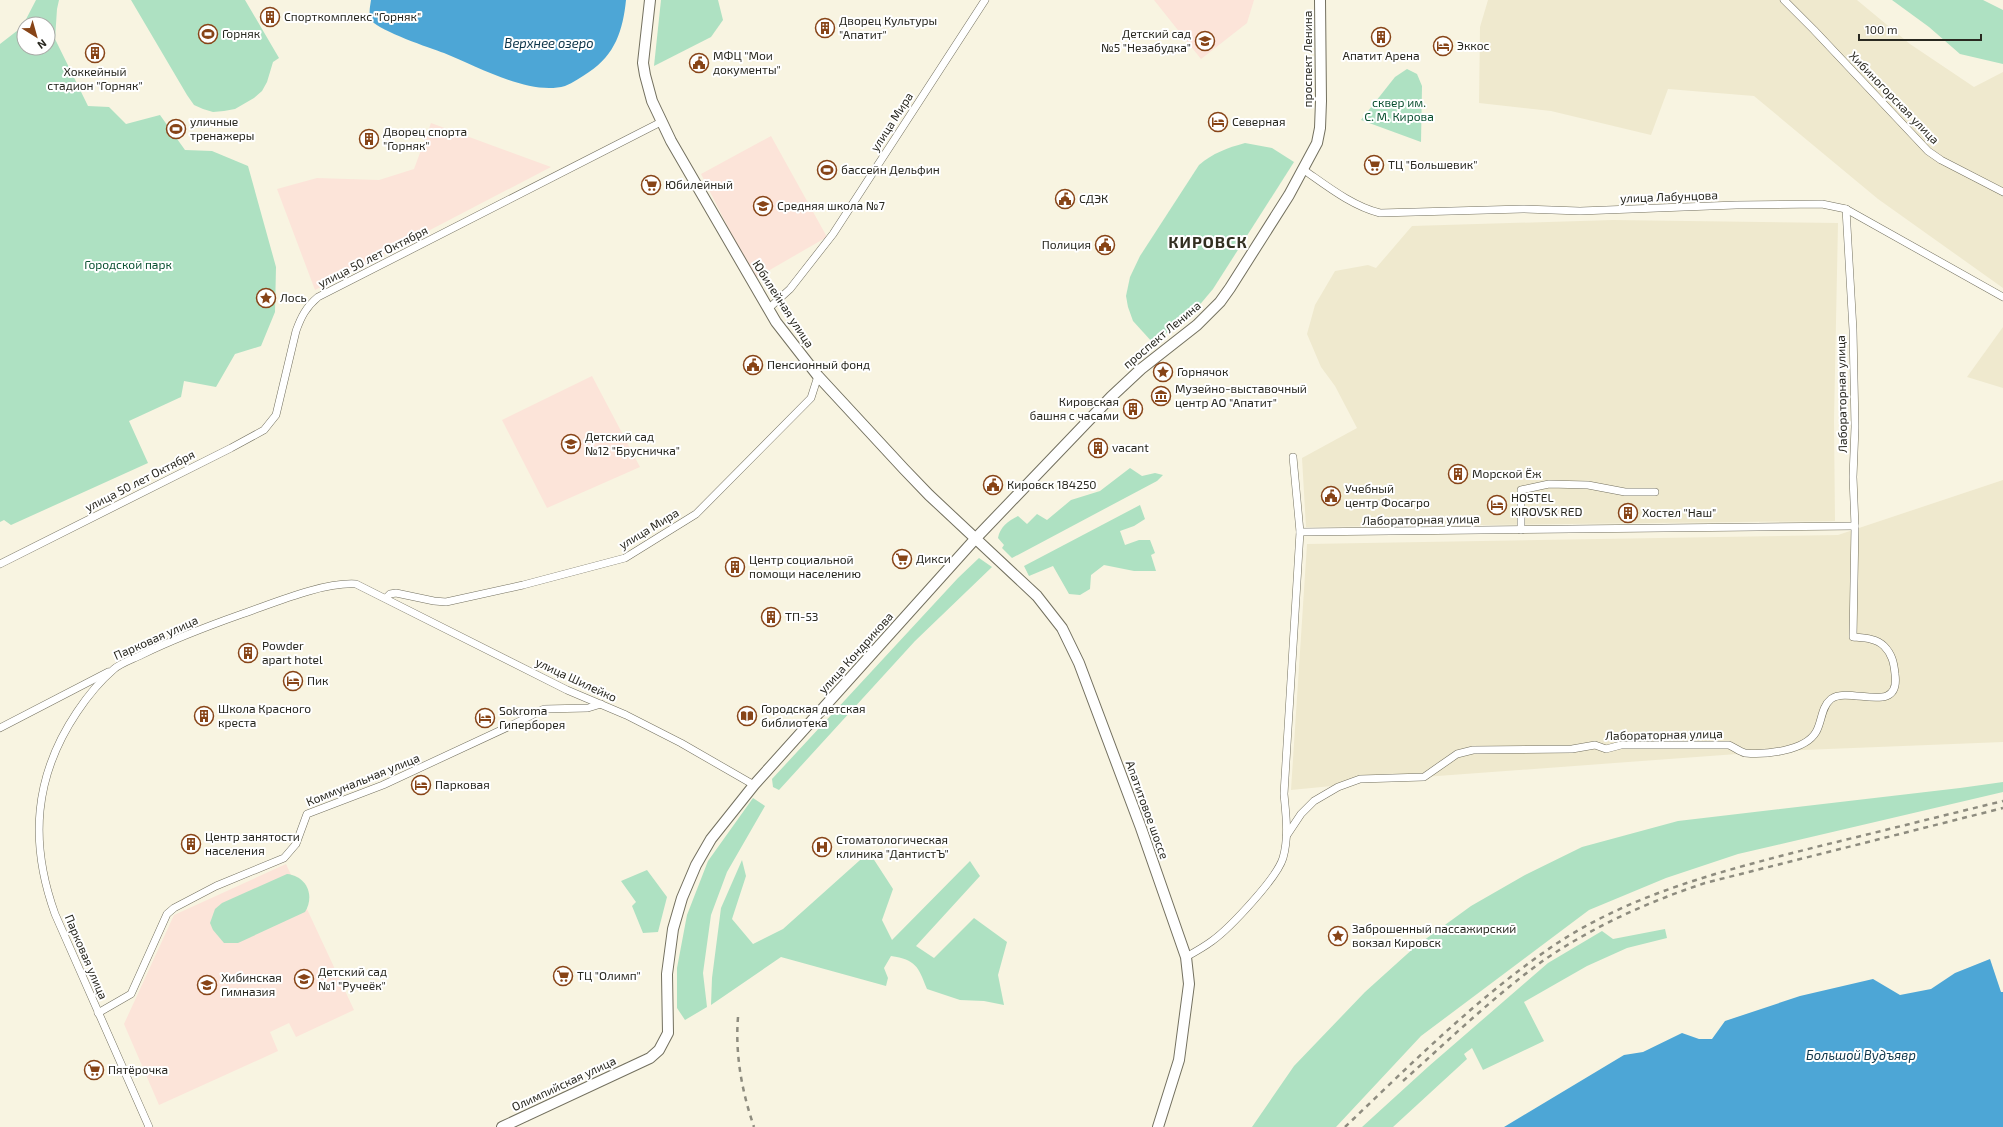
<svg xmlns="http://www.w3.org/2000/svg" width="2003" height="1127" font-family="'Exo 2',sans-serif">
<rect width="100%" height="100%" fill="#f8f4e1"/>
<g fill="#efe9ce">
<polygon points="1488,0 1857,0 1910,44 1974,87 2003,72 2003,288 1878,199 1754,96 1668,89 1651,135 1551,111 1479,103 1480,27"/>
<polygon points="1613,220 1838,223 1834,421 1835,521 1306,527 1302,458 1357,428 1335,386 1321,367 1307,334 1315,305 1335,271 1368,265 1376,268 1412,226"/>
<polygon points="2003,327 2003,388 1967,377"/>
<polygon points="2003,480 2003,742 1778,751 1424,777 1291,790 1307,544 1838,535"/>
</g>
<g fill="#fce4d9">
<polygon points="1154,0 1254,0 1247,23 1201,59"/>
<polygon points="431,123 551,167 315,290 277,189 317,178 379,180 414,169"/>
<polygon points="771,136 827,237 754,279 701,174"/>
<polygon points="592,376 640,467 547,508 502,420"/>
<polygon points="286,864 354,1010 296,1037 289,1023 270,1032 278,1051 159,1105 124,1024 174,915"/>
</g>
<g fill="#aee1c2" fill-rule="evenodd">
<path d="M36 0H59L57 9 55 39 88 106 109 107 126 124 160 115 185 150 212 151 248 166 276 267 275 312 261 346 235 354 216 387 184 381 181 397 129 421 148 463 11 525 4 520 0 522V44L22 27ZM24 24H48V48H24Z"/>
<polygon points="131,0 245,0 279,58 273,62 267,82 262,91 254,98 235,109 224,111 213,112 203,109 194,105 187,95"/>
<polygon points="661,0 718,0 723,20 711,37 654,66"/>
<polygon points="1892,0 1983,0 2003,10 2003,64 1960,54 1929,27"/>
<polygon points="1407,69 1417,74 1422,86 1421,142 1361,120 1395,77"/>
<path d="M1245 143 1272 148 1294 162 1213 289 1192 314 1153 343 1133 321 1128 307 1126 296 1130 277 1140 256 1199 165C1213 153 1227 148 1245 143Z"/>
<path d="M1130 468 1142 476 1155 473 1163 475 1157 481 1012 558 1002 548 1004 545 998 538C1000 527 1008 521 1018 516L1027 524 1037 514 1047 520 1071 500 1100 491Z"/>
<polygon points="1140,505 1145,519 1134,526 1120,531 1125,545 1139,540 1150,540 1155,553 1151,555 1156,571 1134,571 1104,565 1091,575 1090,589 1080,595 1069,594 1053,566 1029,576 1024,566"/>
<polygon points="979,558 992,567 915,641 779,790 773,787 772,779 958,578"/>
<polygon points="2003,782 2003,792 1738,854 1666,878 1589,910 1421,1036 1336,1127 1252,1127 1294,1066 1365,992 1416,946 1471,906 1525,875 1582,847 1678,821 1960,788"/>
<polygon points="753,798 765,806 727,872 711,915 703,973 707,1007 685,1020 677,1008 677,968 687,915 708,861"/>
<path d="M869 852 893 889 882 920 892 940 970 861 980 876 916 946 934 958 974 918 1007 942 998 975 1004 1005 984 1001 960 1000 927 989C918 966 916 960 891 956L884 968 888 978 886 986 781 957 711 1005 712 978 721 908 742 860 746 876 732 919 753 944 783 929Z"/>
<polygon points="647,870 667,897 658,932 643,933 632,906 636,902 621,881"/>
<path d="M287 874C307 876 315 896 305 912L238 943H224L213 930 210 923 215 909 222 903Z"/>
<polygon points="1665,929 1667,938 1627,948 1587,966 1524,1002 1544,1041 1483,1070 1472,1048 1464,1054 1467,1059 1393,1127 1362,1127 1429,1066 1548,963 1602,931 1613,939"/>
</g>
<g fill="#4da6d6">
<path d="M371 0H626C623 30 615 55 589 72 581 77 573 83 565 86 529 96 477 66 444 53 430 48 380 31 372 21 368 15 370 7 371 0Z"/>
<polygon points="1990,959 2001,992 2003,992 2003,1127 1504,1127 1624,1055 1643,1052 1682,1033 1699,1039 1712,1039 1725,1021 1800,996 1873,979 1900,995 1931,989 1955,973"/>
</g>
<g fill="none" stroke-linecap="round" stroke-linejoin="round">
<defs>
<g id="street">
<polyline points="1784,0 1814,30 1928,151 1941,160 2003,192"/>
<path d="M1304 170C1327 186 1352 206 1380 213L1523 209 1580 211 1736 205 1822 204 1846 209 2003 297"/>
<polyline points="768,309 790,289 833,234 985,0"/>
<polyline points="1521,530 1521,490 1549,484 1588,485 1625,492 1655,492"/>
<polyline points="1300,532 1855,526"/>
<path d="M0 564 231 448 264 430 276 415 296 331C301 317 306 307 318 297L661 122"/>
<polyline points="386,598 390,594 396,593 434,601 446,602 523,585 625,558 696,514 811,398 818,376"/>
<polyline points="0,728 108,672"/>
<path d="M1287 835 1301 814 1314 801 1338 787 1360 779 1424 777 1457 754 1473 750 1572 749 1595 745 1606 749 1621 745H1729C1734 747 1740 752 1745 753 1765 755 1805 751 1816 732 1822 722 1821 707 1831 699 1849 685 1901 717 1895 674 1894 663 1892 654 1884 646 1876 638 1863 638 1853 637L1855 526 1853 477 1855 427 1853 330 1846 209"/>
<path d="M1186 957C1195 952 1204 947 1212 941 1230 928 1277 878 1283 858 1289 837 1286 815 1284 794L1300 532 1293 457"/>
<polyline points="98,1013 131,994 167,914 174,908 216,886 284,858 296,844 307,814 383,785 510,726 544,709 588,708 601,704"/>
<path d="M149 1127 55 914C29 842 34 776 77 712 87 697 100 681 114 669 121 663 133 659 141 655 174 639 208 626 242 614 274 603 323 582 356 584L567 690 626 715 681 743 754 785"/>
</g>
<g id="secondary">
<polyline points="650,0 643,63 645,75 652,101 671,141 776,322 818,376 904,469 929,495 1037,596 1062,628 1079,663 1141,828 1186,957 1189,984 1179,1060 1158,1127"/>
<polyline points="502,1127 650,1058 659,1050 668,1033 667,974 673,929 682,898 696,865 711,839 754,785 976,538 1111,397 1141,369 1197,325 1220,302 1230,288 1289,195 1317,143 1320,128 1321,101 1320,0"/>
</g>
</defs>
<use href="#street" stroke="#73705f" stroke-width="8"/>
<use href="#secondary" stroke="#73705f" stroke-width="12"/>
<use href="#street" stroke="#fff" stroke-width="7"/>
<use href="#secondary" stroke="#fff" stroke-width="10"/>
<g stroke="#8e8c7f" stroke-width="2.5" stroke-dasharray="5 5" stroke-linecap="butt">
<path d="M738 1017C735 1055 742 1092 754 1127"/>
<path d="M1403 1081C1449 1040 1494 996 1544 960 1594 926 1648 902 1705 883L2003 808"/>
<path d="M1345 1127C1410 1065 1481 994 1556 944 1635 892 1726 870 1816 847 1878 832 1941 816 2003 801"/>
</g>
</g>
<defs>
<symbol id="building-ring" viewBox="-11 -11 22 22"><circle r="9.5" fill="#fff" stroke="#874417" stroke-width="1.5"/><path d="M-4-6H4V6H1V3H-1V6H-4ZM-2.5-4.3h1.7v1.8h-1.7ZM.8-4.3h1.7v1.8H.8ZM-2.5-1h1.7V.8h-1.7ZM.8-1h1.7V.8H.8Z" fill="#874417"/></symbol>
<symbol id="stadium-ring" viewBox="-11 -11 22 22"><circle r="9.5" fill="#fff" stroke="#874417" stroke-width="1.5"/><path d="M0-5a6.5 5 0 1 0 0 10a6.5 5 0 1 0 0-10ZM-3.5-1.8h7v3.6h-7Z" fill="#874417"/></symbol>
<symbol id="school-ring" viewBox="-11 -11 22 22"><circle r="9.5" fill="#fff" stroke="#874417" stroke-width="1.5"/><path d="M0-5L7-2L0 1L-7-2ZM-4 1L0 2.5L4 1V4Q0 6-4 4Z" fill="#874417"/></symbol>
<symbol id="hotel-ring" viewBox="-11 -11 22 22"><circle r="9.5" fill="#fff" stroke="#874417" stroke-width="1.5"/><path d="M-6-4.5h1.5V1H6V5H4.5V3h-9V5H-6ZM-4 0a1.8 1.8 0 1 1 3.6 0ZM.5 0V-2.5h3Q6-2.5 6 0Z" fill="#874417"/></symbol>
<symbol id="civic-ring" viewBox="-11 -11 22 22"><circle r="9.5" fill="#fff" stroke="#874417" stroke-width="1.5"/><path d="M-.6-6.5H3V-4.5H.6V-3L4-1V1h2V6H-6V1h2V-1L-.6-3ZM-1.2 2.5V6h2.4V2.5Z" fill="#874417"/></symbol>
<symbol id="supermarket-ring" viewBox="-11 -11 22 22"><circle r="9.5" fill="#fff" stroke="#874417" stroke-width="1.5"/><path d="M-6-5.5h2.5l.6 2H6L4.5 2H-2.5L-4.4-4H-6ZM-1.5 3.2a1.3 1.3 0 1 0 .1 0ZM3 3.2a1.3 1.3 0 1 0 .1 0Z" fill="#874417"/></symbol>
<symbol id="sight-ring" viewBox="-11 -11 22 22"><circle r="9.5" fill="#fff" stroke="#874417" stroke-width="1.5"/><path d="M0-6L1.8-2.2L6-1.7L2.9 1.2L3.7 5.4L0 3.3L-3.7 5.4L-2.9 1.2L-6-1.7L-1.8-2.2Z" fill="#874417"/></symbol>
<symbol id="museum-ring" viewBox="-11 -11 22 22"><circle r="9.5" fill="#fff" stroke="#874417" stroke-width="1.5"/><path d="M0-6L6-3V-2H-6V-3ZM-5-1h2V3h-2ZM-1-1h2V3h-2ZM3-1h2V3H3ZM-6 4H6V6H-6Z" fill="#874417"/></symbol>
<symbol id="library-ring" viewBox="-11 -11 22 22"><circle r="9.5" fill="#fff" stroke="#874417" stroke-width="1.5"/><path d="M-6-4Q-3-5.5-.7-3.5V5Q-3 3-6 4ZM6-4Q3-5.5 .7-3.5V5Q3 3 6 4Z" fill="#874417"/></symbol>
<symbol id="hospital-ring" viewBox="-11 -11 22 22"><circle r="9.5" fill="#fff" stroke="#874417" stroke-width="1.5"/><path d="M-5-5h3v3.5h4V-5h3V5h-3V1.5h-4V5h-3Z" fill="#874417"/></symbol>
</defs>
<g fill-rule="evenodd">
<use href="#building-ring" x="259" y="6" width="22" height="22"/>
<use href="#building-ring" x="814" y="17" width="22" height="22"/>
<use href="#stadium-ring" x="197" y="23" width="22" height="22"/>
<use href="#building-ring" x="1370" y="26" width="22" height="22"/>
<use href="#school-ring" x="1194" y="30" width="22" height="22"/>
<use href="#hotel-ring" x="1432" y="35" width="22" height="22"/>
<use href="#building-ring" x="84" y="42" width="22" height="22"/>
<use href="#civic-ring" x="688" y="52" width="22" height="22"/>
<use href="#hotel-ring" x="1207" y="111" width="22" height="22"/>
<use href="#stadium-ring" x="165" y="118" width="22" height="22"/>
<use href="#building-ring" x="358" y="128" width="22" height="22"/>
<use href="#supermarket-ring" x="1363" y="154" width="22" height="22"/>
<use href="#stadium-ring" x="816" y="159" width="22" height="22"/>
<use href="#supermarket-ring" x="640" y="174" width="22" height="22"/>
<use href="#civic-ring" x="1054" y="188" width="22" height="22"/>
<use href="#school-ring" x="752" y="195" width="22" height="22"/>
<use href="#civic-ring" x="1094" y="234" width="22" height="22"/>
<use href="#sight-ring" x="255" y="287" width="22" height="22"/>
<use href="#civic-ring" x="742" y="354" width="22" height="22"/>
<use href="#sight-ring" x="1152" y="361" width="22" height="22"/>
<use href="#museum-ring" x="1150" y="385" width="22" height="22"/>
<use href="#building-ring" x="1122" y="398" width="22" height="22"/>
<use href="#school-ring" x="560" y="433" width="22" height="22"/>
<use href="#building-ring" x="1087" y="437" width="22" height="22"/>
<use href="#building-ring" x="1447" y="463" width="22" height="22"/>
<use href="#civic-ring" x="982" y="474" width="22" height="22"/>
<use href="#civic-ring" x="1320" y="485" width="22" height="22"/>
<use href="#hotel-ring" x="1486" y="494" width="22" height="22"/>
<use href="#building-ring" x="1617" y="502" width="22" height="22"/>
<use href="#supermarket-ring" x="891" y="548" width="22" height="22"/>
<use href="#building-ring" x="724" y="556" width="22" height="22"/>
<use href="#building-ring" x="760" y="606" width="22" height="22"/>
<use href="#building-ring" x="237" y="642" width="22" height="22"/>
<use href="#hotel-ring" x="282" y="670" width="22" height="22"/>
<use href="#building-ring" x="193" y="705" width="22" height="22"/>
<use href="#library-ring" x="736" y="705" width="22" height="22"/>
<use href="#hotel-ring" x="474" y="707" width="22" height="22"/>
<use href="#hotel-ring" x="410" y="774" width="22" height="22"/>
<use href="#building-ring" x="180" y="833" width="22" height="22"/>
<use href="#hospital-ring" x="811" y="836" width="22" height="22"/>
<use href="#sight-ring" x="1327" y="925" width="22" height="22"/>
<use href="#supermarket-ring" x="552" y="965" width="22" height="22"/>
<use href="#school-ring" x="293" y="968" width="22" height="22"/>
<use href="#school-ring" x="196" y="974" width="22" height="22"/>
<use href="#supermarket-ring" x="83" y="1059" width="22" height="22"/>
</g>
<g text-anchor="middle" stroke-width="4" stroke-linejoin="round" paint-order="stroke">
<g font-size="12" fill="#292820" stroke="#fff" text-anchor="start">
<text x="284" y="21">Спорткомплекс "Горняк"</text>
<text x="839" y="25">Дворец Культуры<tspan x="839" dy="14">"Апатит"</tspan></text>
<text x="222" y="38">Горняк</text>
<text x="1191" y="38" text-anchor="end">Детский сад<tspan x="1191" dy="14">№5 "Незабудка"</tspan></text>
<text x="1457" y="50">Эккос</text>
<text x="713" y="60">МФЦ "Мои<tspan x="713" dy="14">документы"</tspan></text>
<text x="1381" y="60" text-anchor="middle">Апатит Арена</text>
<text x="95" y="76" text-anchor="middle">Хоккейный<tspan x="95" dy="14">стадион "Горняк"</tspan></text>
<text x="190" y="126">уличные<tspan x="190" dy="14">тренажеры</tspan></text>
<text x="1232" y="126">Северная</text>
<text x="383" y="136">Дворец спорта<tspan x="383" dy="14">"Горняк"</tspan></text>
<text x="1388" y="169">ТЦ "Большевик"</text>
<text x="841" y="174">бассейн Дельфин</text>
<text x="665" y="189">Юбилейный</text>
<text x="1079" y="203">СДЭК</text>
<text x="777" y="210">Средняя школа №7</text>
<text x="1091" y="249" text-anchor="end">Полиция</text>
<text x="280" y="302">Лось</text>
<text x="767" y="369">Пенсионный фонд</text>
<text x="1177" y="376">Горнячок</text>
<text x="1175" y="393">Музейно-выставочный<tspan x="1175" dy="14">центр АО "Апатит"</tspan></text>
<text x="1119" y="406" text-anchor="end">Кировская<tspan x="1119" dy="14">башня с часами</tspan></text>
<text x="585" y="441">Детский сад<tspan x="585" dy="14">№12 "Брусничка"</tspan></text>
<text x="1112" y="452">vacant</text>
<text x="1472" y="478">Морской Ёж</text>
<text x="1007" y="489">Кировск 184250</text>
<text x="1345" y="493">Учебный<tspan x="1345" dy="14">центр Фосагро</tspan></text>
<text x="1511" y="502">HOSTEL<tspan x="1511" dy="14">KIROVSK RED</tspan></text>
<text x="1642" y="517">Хостел "Наш"</text>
<text x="916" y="563">Дикси</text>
<text x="749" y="564">Центр социальной<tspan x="749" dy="14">помощи населению</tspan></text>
<text x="785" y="621">ТП-53</text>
<text x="262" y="650">Powder<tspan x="262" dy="14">apart hotel</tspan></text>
<text x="307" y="685">Пик</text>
<text x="218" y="713">Школа Красного<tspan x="218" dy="14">креста</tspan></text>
<text x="761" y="713">Городская детская<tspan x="761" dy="14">библиотека</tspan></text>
<text x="499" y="715">Sokroma<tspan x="499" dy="14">Гиперборея</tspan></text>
<text x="435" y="789">Парковая</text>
<text x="205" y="841">Центр занятости<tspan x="205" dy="14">населения</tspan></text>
<text x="836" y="844">Стоматологическая<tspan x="836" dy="14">клиника "ДантистЪ"</tspan></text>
<text x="1352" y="933">Заброшенный пассажирский<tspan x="1352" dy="14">вокзал Кировск</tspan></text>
<text x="318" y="976">Детский сад<tspan x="318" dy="14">№1 "Ручеёк"</tspan></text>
<text x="577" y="980">ТЦ "Олимп"</text>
<text x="221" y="982">Хибинская<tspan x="221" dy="14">Гимназия</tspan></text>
<text x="108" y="1074">Пятёрочка</text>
</g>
<g font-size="12" fill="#292820" stroke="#fff">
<text transform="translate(1308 59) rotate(-90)" y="4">проспект Ленина</text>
<text transform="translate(1894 98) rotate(46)" y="4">Хибиногорская улица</text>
<text transform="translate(892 122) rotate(-57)" y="4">улица Мира</text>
<text transform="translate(1669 197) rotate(-2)" y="4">улица Лабунцова</text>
<text transform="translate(373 257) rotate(-27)" y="4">улица 50 лет Октября</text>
<text transform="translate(783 304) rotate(57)" y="4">Юбилейная улица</text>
<text transform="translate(1162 335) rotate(-40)" y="4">проспект Ленина</text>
<text transform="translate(1842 394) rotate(-91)" y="4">Лабораторная улица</text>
<text transform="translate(140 481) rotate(-27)" y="4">улица 50 лет Октября</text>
<text transform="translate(1421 520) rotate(-1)" y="4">Лабораторная улица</text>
<text transform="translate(649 529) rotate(-31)" y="4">улица Мира</text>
<text transform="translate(156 638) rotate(-24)" y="4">Парковая улица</text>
<text transform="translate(856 653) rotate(-48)" y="4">улица Кондрикова</text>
<text transform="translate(576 680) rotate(25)" y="4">улица Шилейко</text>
<text transform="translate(1664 735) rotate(-1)" y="4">Лабораторная улица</text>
<text transform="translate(363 780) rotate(-22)" y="4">Коммунальная улица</text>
<text transform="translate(1147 810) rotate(70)" y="4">Апатитовое шоссе</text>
<text transform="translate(86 957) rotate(67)" y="4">Парковая улица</text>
<text transform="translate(564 1084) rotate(-25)" y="4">Олимпийская улица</text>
</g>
<g font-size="12" fill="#0c5132" stroke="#fff">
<text x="1399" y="107">сквер им.<tspan x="1399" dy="14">С. М. Кирова</tspan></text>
<text x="128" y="269">Городской парк</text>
</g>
<g font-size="13" font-style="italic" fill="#0d3549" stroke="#fff">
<text x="549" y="48">Верхнее озеро</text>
<text x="1861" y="1060">Большой Вудъявр</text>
</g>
<g font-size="16" font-weight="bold" letter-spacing="1" fill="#322f20" stroke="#fff">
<text x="1208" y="248">КИРОВСК</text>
</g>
</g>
<g transform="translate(36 36) rotate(143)"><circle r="19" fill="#ffffff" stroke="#a9a9a6"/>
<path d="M0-3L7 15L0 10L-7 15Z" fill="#874417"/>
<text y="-6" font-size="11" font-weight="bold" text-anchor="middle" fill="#292820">N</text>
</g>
<path d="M1859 34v6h122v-6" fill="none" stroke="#292820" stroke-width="2"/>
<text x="1865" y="34" font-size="12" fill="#292820" stroke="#ffffff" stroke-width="3" paint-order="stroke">100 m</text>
</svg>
